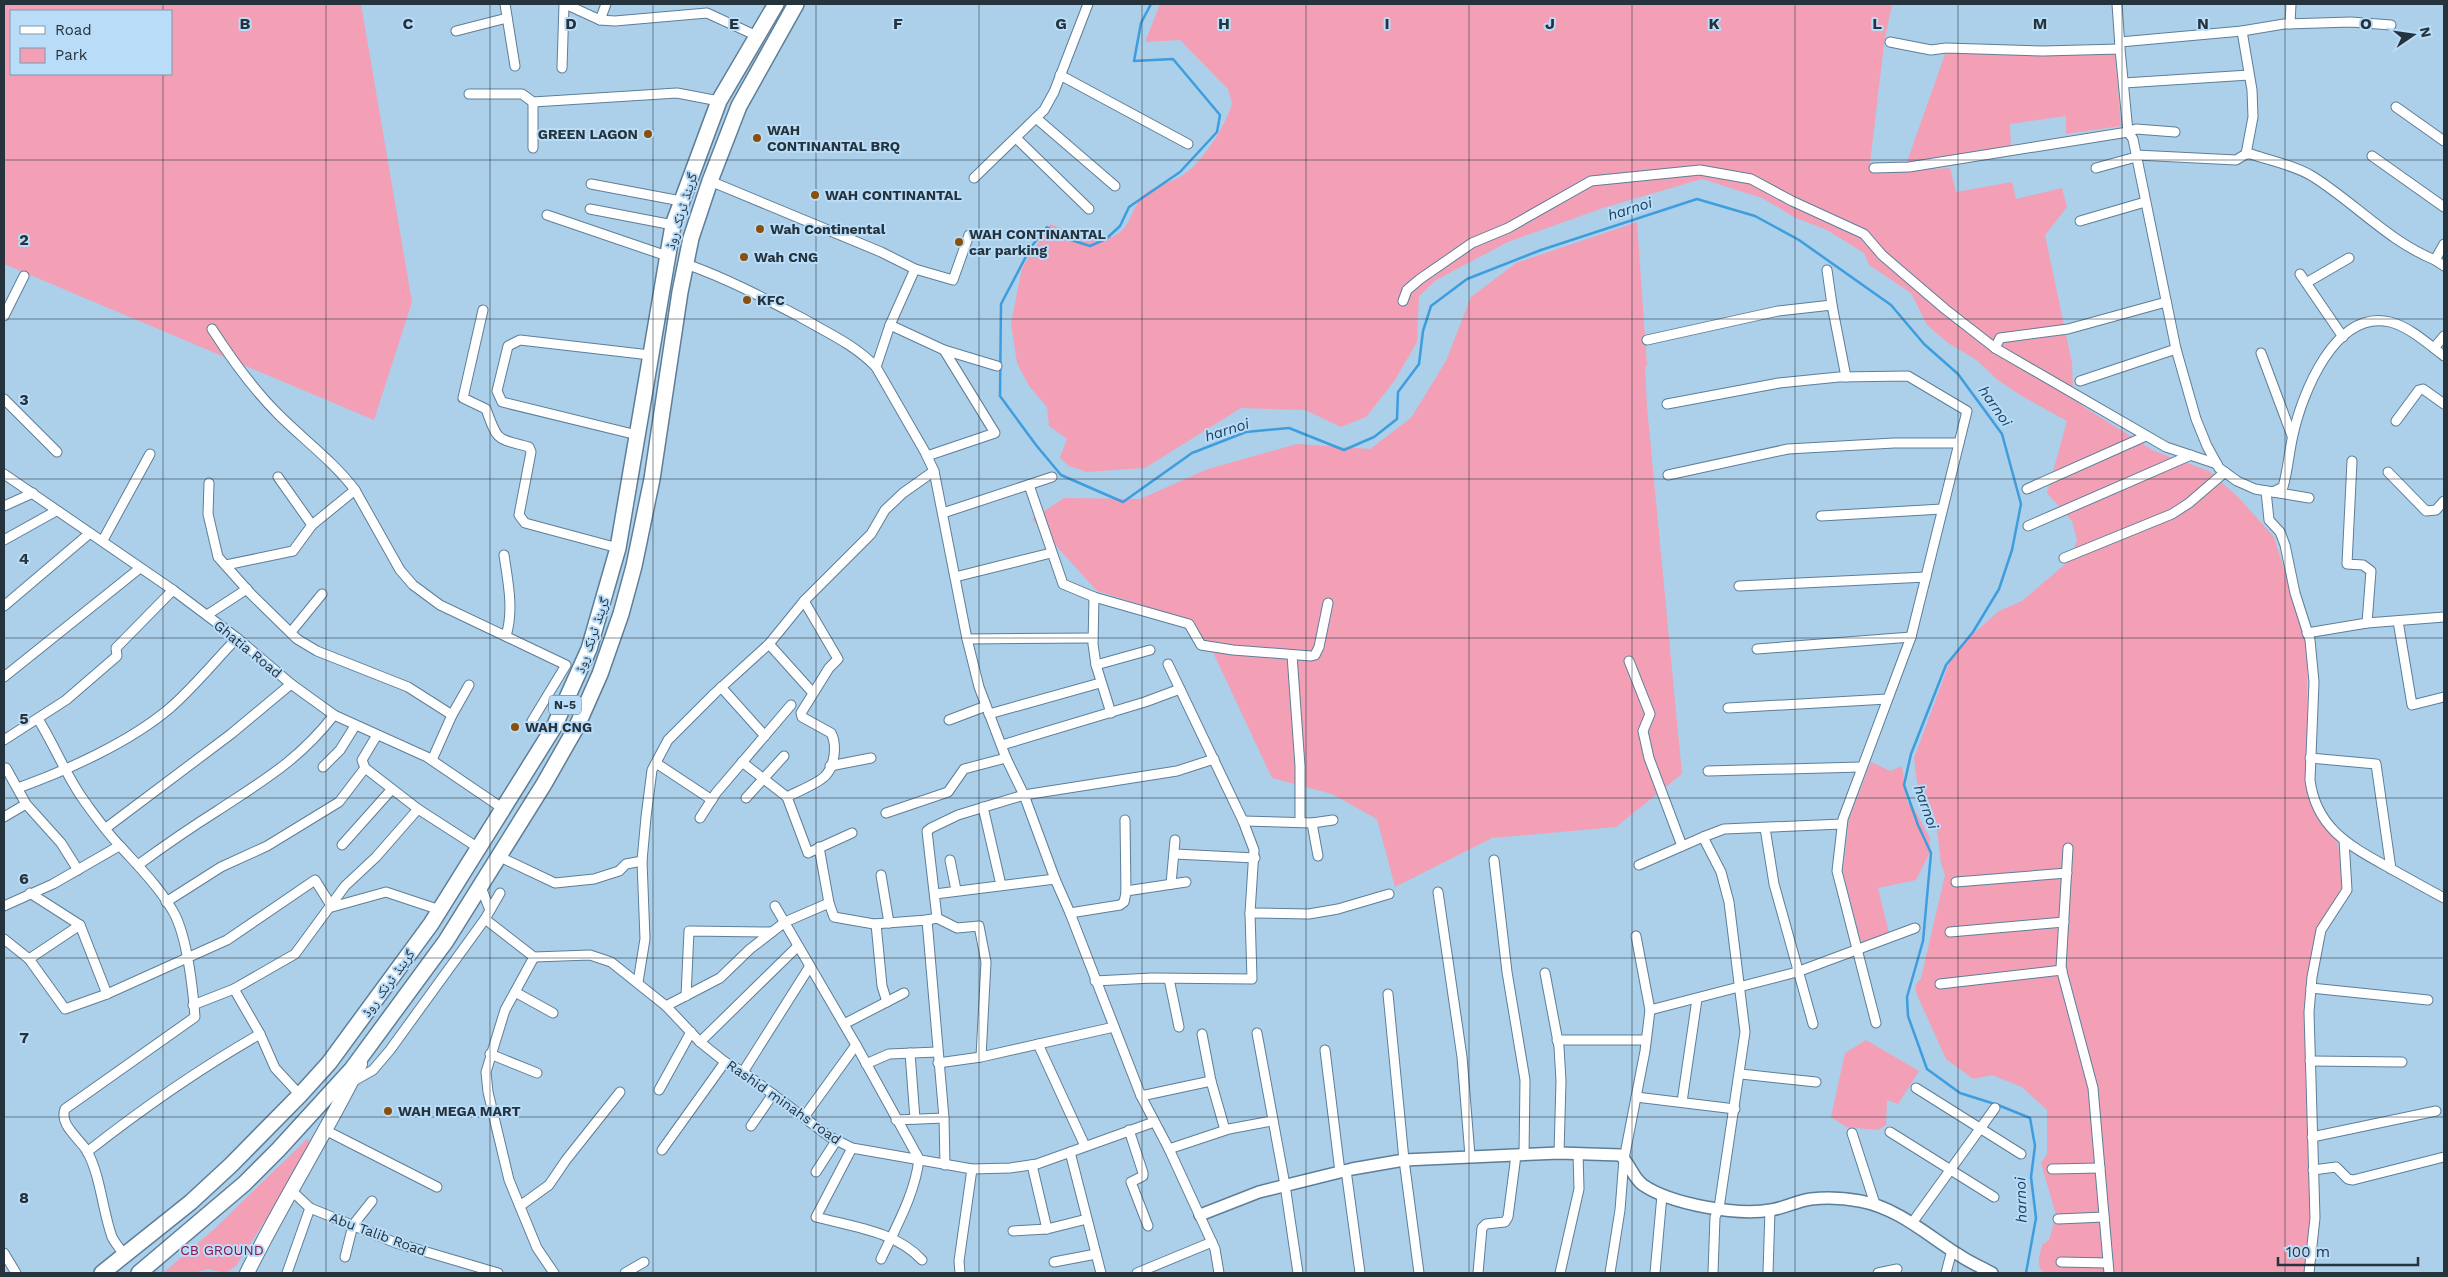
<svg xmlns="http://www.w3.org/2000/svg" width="2448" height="1277" font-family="'Work Sans','Noto Naskh Arabic',sans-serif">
<rect width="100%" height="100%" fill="#accfea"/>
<g fill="#f3a0b6" fill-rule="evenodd">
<path d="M4 4H361L412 302 374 420 4 264ZM11 11H171V74H11Z"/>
<path d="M1160 4H1892L1884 44 1869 172 1950 168 1956 192 2012 182 2016 199 2062 188 2067 207 2045 235 2072 363 2073 392 2084 407 2154 451 2209 471 2239 498 2274 537 2307 642V796L2318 818 2337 841 2344 881 2333 906 2318 930 2306 986 2305 1069 2311 1211 2305 1273H2044C2035 1264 2040 1256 2042 1245L2049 1240 2056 1215 2041 1163 2047 1154V1110L2022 1087 1992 1075 1973 1079 1946 1059 1917 995 1915 986 1921 978 1945 875 1941 864 1936 821 1932 810 1923 801 1917 782 1914 758 1950 661 1964 642 1999 611 2022 601 2070 560 2077 540 2072 521 2047 493 2067 421 2020 395 1998 380 1975 359 1948 343 1927 325 1911 293 1869 265 1864 253 1827 230 1796 218 1762 198 1702 179 1603 208 1508 242 1436 280 1419 296 1417 342 1395 380 1366 417 1341 427 1305 410 1241 408 1145 468 1087 472 1069 466 1060 458 1067 439 1049 426 1047 407 1029 386 1017 363 1011 323 1022 268 1050 224C1062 228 1090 242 1101 240 1135 234 1127 209 1146 193 1155 186 1168 183 1178 178 1200 167 1226 126 1232 103L1228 89 1180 40 1145 42Z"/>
<polygon points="1945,54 2115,54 2121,126 2066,134 2066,116 2010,124 2011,148 1907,162"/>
<polygon points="1637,222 1647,366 1645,367 1647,407 1682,774 1616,827 1492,838 1395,887 1377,819 1332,794 1272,778 1211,648 1170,614 1097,591 1032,519 1064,498 1140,499 1208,469 1297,444 1370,449 1411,418 1446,361 1471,297 1516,263"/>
<polygon points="1871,762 1890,771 1902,766 1907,802 1912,805 1930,838 1930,852 1916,880 1878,888 1889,933 1861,943 1843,871 1849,819"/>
<polygon points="1866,1040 1919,1071 1898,1104 1887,1100 1886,1125 1878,1130 1846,1127 1831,1117 1845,1053"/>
<polygon points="308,1138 311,1149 236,1266 225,1273 208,1269 193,1273 163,1273 212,1231"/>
</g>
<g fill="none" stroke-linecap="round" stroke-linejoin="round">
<polyline stroke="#3e9ddd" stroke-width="2.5" points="1151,4 1141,23 1134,61 1173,59 1220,115 1217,132 1180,172 1129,207 1120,226 1106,239 1090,246 1068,239 1047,227 1031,247 1001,304 1000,396 1036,445 1061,475 1123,502 1192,453 1246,432 1289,428 1344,450 1374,437 1397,419 1398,392 1419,364 1423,331 1431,306 1467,279 1541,250 1697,199 1755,216 1799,240 1891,305 1924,344 1958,374 2002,434 2021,504 2012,550 1999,589 1973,632 1946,665 1911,754 1904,785 1918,825 1931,853 1923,941 1907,997 1908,1016 1927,1069 1960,1093 1998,1105 2030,1118 2035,1146 2031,1177 2036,1218 2026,1273"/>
<defs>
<g id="minor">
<polyline points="505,4 515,66"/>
<polyline points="565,4 600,20 615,21 707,13 757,36"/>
<polyline points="2117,4 2120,47"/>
<polyline points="600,20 606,4"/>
<polyline points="2290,24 2291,4"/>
<polyline points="456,31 507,18"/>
<polyline points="2242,31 2252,90 2253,117 2246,154"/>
<polyline points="1890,42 1931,50 1946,48 2043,51 2120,49 2128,132 2136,129 2175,132"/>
<polyline points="2120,42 2242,31 2284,24 2351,22 2391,25"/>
<polyline points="562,68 564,4"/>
<polyline points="1060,75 1188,144"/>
<polyline points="2124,83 2249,75"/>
<polyline points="469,94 522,94 533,102"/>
<polyline points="2396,107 2444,141"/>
<polyline points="1036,118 1115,186"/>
<polyline points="1016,138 1089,209"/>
<polyline points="533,148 533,102 677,93 719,101"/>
<path d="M2136 155 2236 160 2246 154H2251C2271 161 2294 165 2312 176 2354 202 2388 241 2435 260"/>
<polyline points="2372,156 2444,207"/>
<path d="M1874 168 1909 167 2128 132 2133 139 2176 349 2196 419 2207 446 2219 468 2237 481 2255 489 2273 492 2283 487C2288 470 2289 452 2293 435 2302 394 2335 309 2390 322 2410 327 2428 344 2444 356"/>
<polyline points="2096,168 2136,157"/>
<polyline points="974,178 1044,110 1054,92 1088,4"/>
<polyline points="710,181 881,252 915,269 953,280 969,235"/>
<polyline points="591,184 681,201"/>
<polyline points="590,209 673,225"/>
<polyline points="547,215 667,256"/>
<polyline points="2080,221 2145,202"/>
<polyline points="2444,244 2435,260 2444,266"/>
<path d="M686 264C726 278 764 298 802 318 828 333 855 345 876 367L925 452 934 471 967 639 979 687 1006 758 1024 795 1055 879 1070 913 1141 1096 1169 1149 1215 1249 1219 1273"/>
<polyline points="1827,270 1832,305"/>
<polyline points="2300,274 2343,337"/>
<polyline points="2306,283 2349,258"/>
<polyline points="1403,301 1407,290 1420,279 1472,243 1508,228 1591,181 1700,170 1751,179 1792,201 1864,234 1882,255 1945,309 1995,348 2166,447 2217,464"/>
<path d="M483 310 463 398 486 409C498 442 496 438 529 447L531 452 519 515 525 523 618 548"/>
<polyline points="4,316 24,276"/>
<polyline points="890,325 944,350 995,433 927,456"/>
<path d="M212 329C232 360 252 388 278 414 304 440 333 461 355 490"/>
<polyline points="1647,340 1778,311 1832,305 1846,377"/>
<polyline points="1995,348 2000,338 2068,329 2166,302"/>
<polyline points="2434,348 2444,336"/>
<polyline points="944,350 997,366"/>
<polyline points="2261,353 2292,436"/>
<polyline points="876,367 890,325 915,269"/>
<polyline points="2080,381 2176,349"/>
<polyline points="4,399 57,452"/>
<polyline points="1667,404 1779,383 1839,377 1908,376 1967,411 1911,637 1843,819 1837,871 1876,1023"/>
<polyline points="2396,421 2419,390 2423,389 2444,404"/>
<polyline points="637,435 502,402 497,391 508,346 520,340 650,355"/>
<polyline points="2352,461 2347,564 2363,565 2371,571 2367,623"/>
<polyline points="2388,472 2426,511 2436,510 2444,501"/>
<polyline points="4,474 173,590 237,638 291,684 334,715 427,757 502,808"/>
<polyline points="1668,475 1788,449 1894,443 1959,443"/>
<polyline points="278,477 312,525"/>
<polyline points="209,483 208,514 218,557 251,594 297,639 317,651 408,687 452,715"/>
<polyline points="1029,485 1063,584 1094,597 1189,624 1201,645 1233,650 1311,656 1315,655 1319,647 1328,603"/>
<polyline points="2027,489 2146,436"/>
<path d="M2266 491 2269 520 2280 532 2285 545 2295 593 2310 640 2314 682 2310 780C2316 827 2348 845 2386 866 2406 877 2425 888 2444 898"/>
<polyline points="2273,492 2309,498"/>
<polyline points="4,506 33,493"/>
<polyline points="943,513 1052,477"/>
<polyline points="1821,516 1942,509"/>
<polyline points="2028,526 2191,455"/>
<polyline points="4,540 56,511"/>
<polyline points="103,540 150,454"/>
<path d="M504 555C508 582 514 610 506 636"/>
<polyline points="2064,558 2172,514 2189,503 2225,472"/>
<polyline points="226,565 293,551 312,525 355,490 400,570 413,585 440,605 566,665 532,721"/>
<polyline points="955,577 1051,553"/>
<polyline points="1739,586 1926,577"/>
<polyline points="1094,597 1093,644 1096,665 1111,713"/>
<path d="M804 601 838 659 829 668 801 713 802 717 831 733C837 744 835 765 826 775 820 783 796 792 787 797L808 853 852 833"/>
<polyline points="4,606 90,533"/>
<polyline points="207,615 247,589"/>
<polyline points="2398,621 2412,705 2444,697"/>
<polyline points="291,632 322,594"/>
<polyline points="2307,633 2367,623 2444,617"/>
<polyline points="967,639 1093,638"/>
<polyline points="769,644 813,693"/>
<polyline points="1757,649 1911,637"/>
<polyline points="1292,655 1300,766 1300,822"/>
<polyline points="1629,661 1650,714 1643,731 1649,758 1682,846"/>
<polyline points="1096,665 1150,650"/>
<polyline points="4,677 140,568"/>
<polyline points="721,687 765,736"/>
<polyline points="1728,708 1887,699"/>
<polyline points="989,714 1100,683"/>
<path d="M38 719C55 746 66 776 85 802 96 817 108 834 121 847 139 867 161 889 174 913 187 937 193 989 195 1017L65 1109C59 1125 79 1138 87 1151 101 1177 102 1209 112 1237 115 1243 121 1250 125 1256"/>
<polyline points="949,720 986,706"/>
<polyline points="4,740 66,700 117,656 116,648 173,590"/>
<polyline points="1002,745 1145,702 1180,689"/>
<polyline points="2310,758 2376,764 2391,869"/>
<polyline points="432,760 452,715 469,685"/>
<polyline points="742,762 787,797"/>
<polyline points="656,763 712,800"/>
<polyline points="830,766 871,758"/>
<polyline points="323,767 340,750 355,726"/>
<polyline points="4,768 6,768 26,804 61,843 78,870"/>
<polyline points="365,768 362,760 377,735"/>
<polyline points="1708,771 1861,767"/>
<path d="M18 788C68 770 130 742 170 708 194 687 215 661 237 638"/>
<polyline points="746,798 784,756"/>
<polyline points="983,807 1001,885"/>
<polyline points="886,813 948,792 964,769 1006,758"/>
<polyline points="4,817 26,804"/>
<polyline points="700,818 716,793 791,705"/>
<polyline points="1243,821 1312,823 1333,820"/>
<polyline points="1312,823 1318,856"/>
<polyline points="106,828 231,734 291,684"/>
<polyline points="1765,828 1774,884 1813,1024"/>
<polyline points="1703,837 1724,829 1842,824"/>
<polyline points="342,845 392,789"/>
<polyline points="819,847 829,903"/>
<polyline points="2068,848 2061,968 2093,1088 2109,1273"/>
<polyline points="1175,854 1255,858"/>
<polyline points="498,856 555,883 594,879 619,871 626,864 642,861"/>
<polyline points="950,860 956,890"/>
<polyline points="1494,860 1507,972 1525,1080 1524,1154"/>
<path d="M138 865C164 846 190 828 217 811 264 780 299 760 334 715"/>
<polyline points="1639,865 1703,837 1721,872 1729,902 1745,1032 1719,1208 1715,1217 1713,1273"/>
<polyline points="881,875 889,923"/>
<polyline points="1956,882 2067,873"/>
<polyline points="1171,884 1175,840"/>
<polyline points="480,885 490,910"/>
<polyline points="1126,891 1186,882"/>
<polyline points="1438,892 1462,1057 1470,1156"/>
<polyline points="30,893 80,925 107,994"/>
<polyline points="935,894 1055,879"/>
<polyline points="166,902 221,867 267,846 339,802 365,768 418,809"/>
<polyline points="4,906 53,884 119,846"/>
<path d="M775 906 856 1045 919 1159C915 1194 896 1227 881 1259"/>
<polyline points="1070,913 1120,905 1124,902 1126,893 1125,820"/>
<polyline points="1250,913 1309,914 1338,909 1389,894"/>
<polyline points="937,918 957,928 979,926 986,962 981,1057"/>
<polyline points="485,919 534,957 590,955 611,962 666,1006 700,1042 725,1062 743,1072 830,1137 852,1148 972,1169 1010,1168 1037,1164 1154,1122"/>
<polyline points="927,920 937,918 927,831 931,828 958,815 1024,795 1177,771 1214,759"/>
<polyline points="876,924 882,986 887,1002"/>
<polyline points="80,925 29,959 65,1009 107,994 227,940 315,880 332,907 386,892 440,910"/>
<polyline points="1950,932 2064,922"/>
<polyline points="4,939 29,959"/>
<polyline points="534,957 505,1010 486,1072 488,1092 509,1180 537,1248 554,1273"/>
<polyline points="1545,973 1559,1047 1561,1081 1559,1153"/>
<polyline points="1169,979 1179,1027"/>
<polyline points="1095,981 1152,978 1252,979 1250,913 1254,850 1243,821 1168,664"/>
<polyline points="638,982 645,939 642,861 646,817 652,770 668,740 715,693 769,644 804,601 871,534 885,510 903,493 934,471"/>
<polyline points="1940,984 2062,970"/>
<polyline points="2311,988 2428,1000"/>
<polyline points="234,989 260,1034 275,1068 300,1095"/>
<polyline points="515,992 553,1013"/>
<polyline points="1388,994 1404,1160 1419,1273"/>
<polyline points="686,996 689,931 772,932"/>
<polyline points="193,1005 234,989 295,954 345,886 376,857 418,809 477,847"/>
<polyline points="666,1006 720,978 750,949 785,922 829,903 834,917 874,924 927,920 944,1118 945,1165"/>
<polyline points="1650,1010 1797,972 1915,928"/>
<polyline points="844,1024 904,993"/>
<polyline points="1257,1033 1285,1185 1298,1273"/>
<polyline points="1202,1034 1211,1081 1225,1130"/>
<polyline points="1557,1040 1646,1040"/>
<polyline points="700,1042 798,946"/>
<polyline points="1038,1044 1085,1146"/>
<polyline points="1325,1050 1340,1172"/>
<polyline points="910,1053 915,1119"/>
<polyline points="490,1054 537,1073"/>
<polyline points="2310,1061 2402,1062"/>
<polyline points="938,1063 981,1057 1114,1027"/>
<polyline points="866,1064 889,1054 937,1052"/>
<polyline points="743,1072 810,966"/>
<polyline points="1741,1074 1816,1082"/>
<polyline points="352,1082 373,1070 390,1050 485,919 500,893"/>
<polyline points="1916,1088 2021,1154"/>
<polyline points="659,1090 691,1032"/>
<polyline points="1141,1096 1211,1081"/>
<polyline points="1636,1097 1735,1109"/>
<polyline points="1682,1102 1697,999"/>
<polyline points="804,1117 856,1045"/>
<polyline points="896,1120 944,1118"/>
<polyline points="751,1126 773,1094"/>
<polyline points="1129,1130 1143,1173 1143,1176 1131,1182 1148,1226"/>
<polyline points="327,1131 437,1187"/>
<polyline points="1890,1132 1994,1197"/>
<polyline points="1852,1133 1875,1204"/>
<polyline points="2312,1137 2436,1111"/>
<path d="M852 1148 816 1217C854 1227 895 1231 922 1260"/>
<polyline points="1169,1149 1229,1129 1272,1121"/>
<polyline points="662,1150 725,1062"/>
<path d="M87 1152C143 1108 199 1069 260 1034"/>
<polyline points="1070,1152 1101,1273"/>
<polyline points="1032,1165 1047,1229"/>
<polyline points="2052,1169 2100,1168"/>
<polyline points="1346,1170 1360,1273"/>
<polyline points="2313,1170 2336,1167 2348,1179 2353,1180 2444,1157"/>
<polyline points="816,1172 836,1141"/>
<polyline points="293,1192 310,1208 396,1243 498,1273"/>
<polyline points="520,1206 549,1185 566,1160 620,1092"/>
<polyline points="2058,1219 2104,1217"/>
<polyline points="1912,1223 1995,1108"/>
<polyline points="1013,1231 1047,1229 1087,1219"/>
<polyline points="4,1253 16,1273"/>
<polyline points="345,1257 353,1225 372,1201"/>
<polyline points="1054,1262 1096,1254"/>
<polyline points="2061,1262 2108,1263"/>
<polyline points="287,1273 310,1208"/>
<polyline points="625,1273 644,1262"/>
<polyline points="960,1273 959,1261 972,1169"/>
<polyline points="1137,1273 1212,1242"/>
<polyline points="1478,1273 1482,1228 1486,1224 1505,1222 1508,1217 1516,1155"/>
<polyline points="1560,1273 1579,1189 1578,1153"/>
<polyline points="1610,1273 1620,1210 1624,1159 1645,1051 1650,1010 1636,936"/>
<polyline points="1655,1273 1662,1195"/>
<polyline points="1768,1273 1770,1210"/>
<polyline points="1878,1273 1897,1269"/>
<polyline points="1946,1273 1952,1250"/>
<polyline points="2309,1273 2315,1218 2309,1012 2312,977 2321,930 2347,890 2344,840"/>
</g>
<path id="tertiary" d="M1200 1215 1259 1192 1352 1169 1404 1160 1559 1153 1620 1155C1630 1163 1632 1177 1643 1185 1671 1204 1737 1216 1771 1210 1784 1208 1797 1201 1811 1199 1827 1197 1844 1198 1860 1201 1898 1208 1927 1235 1959 1255 1969 1262 1981 1267 1992 1273"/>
<path id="primary" d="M247 1273C282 1202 325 1135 360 1064"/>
<g id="trunk">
<polyline points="102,1273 191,1202 231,1165 300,1095 329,1063 431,924 554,727 589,649 618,548 673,225 719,101 776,4"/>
<polyline points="139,1273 244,1184 278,1150 352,1069 446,941 544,784 577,726 600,674 621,614 634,566 652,479 680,292 691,238 710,181 739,106 796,4"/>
</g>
</defs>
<use href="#minor" stroke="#5e7e98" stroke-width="11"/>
<use href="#tertiary" stroke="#5e7e98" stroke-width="14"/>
<use href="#primary" stroke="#5e7e98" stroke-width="16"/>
<use href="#trunk" stroke="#5e7e98" stroke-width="18"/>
<use href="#minor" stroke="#fff" stroke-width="9"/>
<use href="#tertiary" stroke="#fff" stroke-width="11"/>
<use href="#primary" stroke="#fff" stroke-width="14"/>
<use href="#trunk" stroke="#fff" stroke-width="15"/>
</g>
<path fill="none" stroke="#25333d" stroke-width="1" stroke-opacity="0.55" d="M163 4V11M326 4V1273M490 4V1273M653 4V1273M816 4V1273M979 4V1273M1142 4V1273M1306 4V1273M1469 4V1273M1632 4V1273M1795 4V1273M1958 4V1273M2122 4V1273M2285 4V1273M163 74V1273M4 160H2444M4 319H2444M4 479H2444M4 638H2444M4 798H2444M4 958H2444M4 1117H2444"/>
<g fill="#8a4f0a" stroke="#b9dcf8" stroke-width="2">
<circle cx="648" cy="134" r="5"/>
<circle cx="757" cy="138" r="5"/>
<circle cx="815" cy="195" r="5"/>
<circle cx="760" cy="229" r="5"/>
<circle cx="959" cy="242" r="5"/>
<circle cx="744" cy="257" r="5"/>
<circle cx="747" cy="300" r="5"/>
<circle cx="515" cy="727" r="5"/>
<circle cx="388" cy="1111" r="5"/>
</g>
<g text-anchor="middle" stroke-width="4" stroke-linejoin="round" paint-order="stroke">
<rect fill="#b9dcf8" stroke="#516675" stroke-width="1" x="549" y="695.5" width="32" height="19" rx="4"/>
<g font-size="12" font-weight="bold" fill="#25333d">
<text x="565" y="709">N-5</text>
</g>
<g font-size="14" font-weight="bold" fill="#25333d" stroke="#b9dcf8" text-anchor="start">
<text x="767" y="135">WAH<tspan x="767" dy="16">CONTINANTAL BRQ</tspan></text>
<text x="638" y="139" text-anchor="end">GREEN LAGON</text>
<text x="825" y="200">WAH CONTINANTAL</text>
<text x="770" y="234">Wah Continental</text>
<text x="969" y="239">WAH CONTINANTAL<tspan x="969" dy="16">car parking</tspan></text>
<text x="754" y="262">Wah CNG</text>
<text x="757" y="305">KFC</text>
<text x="525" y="732">WAH CNG</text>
<text x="398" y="1116">WAH MEGA MART</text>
</g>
<g font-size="14" fill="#25333d" stroke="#b9dcf8">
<text transform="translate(681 211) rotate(-73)" y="5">گرینڈ ٹرنک روڈ</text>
<text transform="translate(592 635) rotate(-71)" y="5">گرینڈ ٹرنک روڈ</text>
<text transform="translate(248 649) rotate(39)" y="5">Ghatia Road</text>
<text transform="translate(388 983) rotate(-54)" y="5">گرینڈ ٹرنک روڈ</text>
<text transform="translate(784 1102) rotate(35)" y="5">Rashid minahs road</text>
<text transform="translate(378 1234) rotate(20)" y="5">Abu Talib Road</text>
</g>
<g font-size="14" fill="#8e1147" stroke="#b9dcf8">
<text x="222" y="1255">CB GROUND</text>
</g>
<g font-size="15" font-style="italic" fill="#19405b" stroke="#b9dcf8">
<text transform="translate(1630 209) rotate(-18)" y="5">harnoi</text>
<text transform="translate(1995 406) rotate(55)" y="5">harnoi</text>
<text transform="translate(1227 430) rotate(-18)" y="5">harnoi</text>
<text transform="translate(1926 807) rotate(70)" y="5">harnoi</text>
<text transform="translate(2021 1200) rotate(-92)" y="5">harnoi</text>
</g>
</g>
<g font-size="16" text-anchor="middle" font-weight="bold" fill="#25333d" stroke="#b9dcf8" stroke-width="4" stroke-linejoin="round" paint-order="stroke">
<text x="245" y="29">B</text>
<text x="408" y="29">C</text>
<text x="571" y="29">D</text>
<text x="734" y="29">E</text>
<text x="898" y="29">F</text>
<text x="1061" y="29">G</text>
<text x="1224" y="29">H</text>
<text x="1387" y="29">I</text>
<text x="1550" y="29">J</text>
<text x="1714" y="29">K</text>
<text x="1877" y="29">L</text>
<text x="2040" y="29">M</text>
<text x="2203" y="29">N</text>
<text x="2366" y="29">O</text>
<text x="24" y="245">2</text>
<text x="24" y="405">3</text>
<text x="24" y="564">4</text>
<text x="24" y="724">5</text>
<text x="24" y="884">6</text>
<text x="24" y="1043">7</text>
<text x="24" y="1203">8</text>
</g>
<rect width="2448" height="1277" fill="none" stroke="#25333d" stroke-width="10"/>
<rect x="10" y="10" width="162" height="65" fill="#b9dcf8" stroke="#7e98ad"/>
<rect x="20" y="26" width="25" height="8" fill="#ffffff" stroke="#7e98ad"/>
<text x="55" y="35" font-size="15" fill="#25333d">Road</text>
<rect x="20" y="48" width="25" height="15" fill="#f3a0b6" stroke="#7e98ad"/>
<text x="55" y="60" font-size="15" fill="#25333d">Park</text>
<g transform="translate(2413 35) rotate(77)" stroke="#b9dcf8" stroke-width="4" paint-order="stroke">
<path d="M0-4L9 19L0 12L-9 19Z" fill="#25333d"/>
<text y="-8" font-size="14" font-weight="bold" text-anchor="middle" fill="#25333d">N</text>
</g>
<path d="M2278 1257v8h140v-8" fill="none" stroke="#25333d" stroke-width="2.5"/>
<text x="2286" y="1257" font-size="15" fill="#25333d" stroke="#b9dcf8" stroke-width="4" paint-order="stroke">100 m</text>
</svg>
